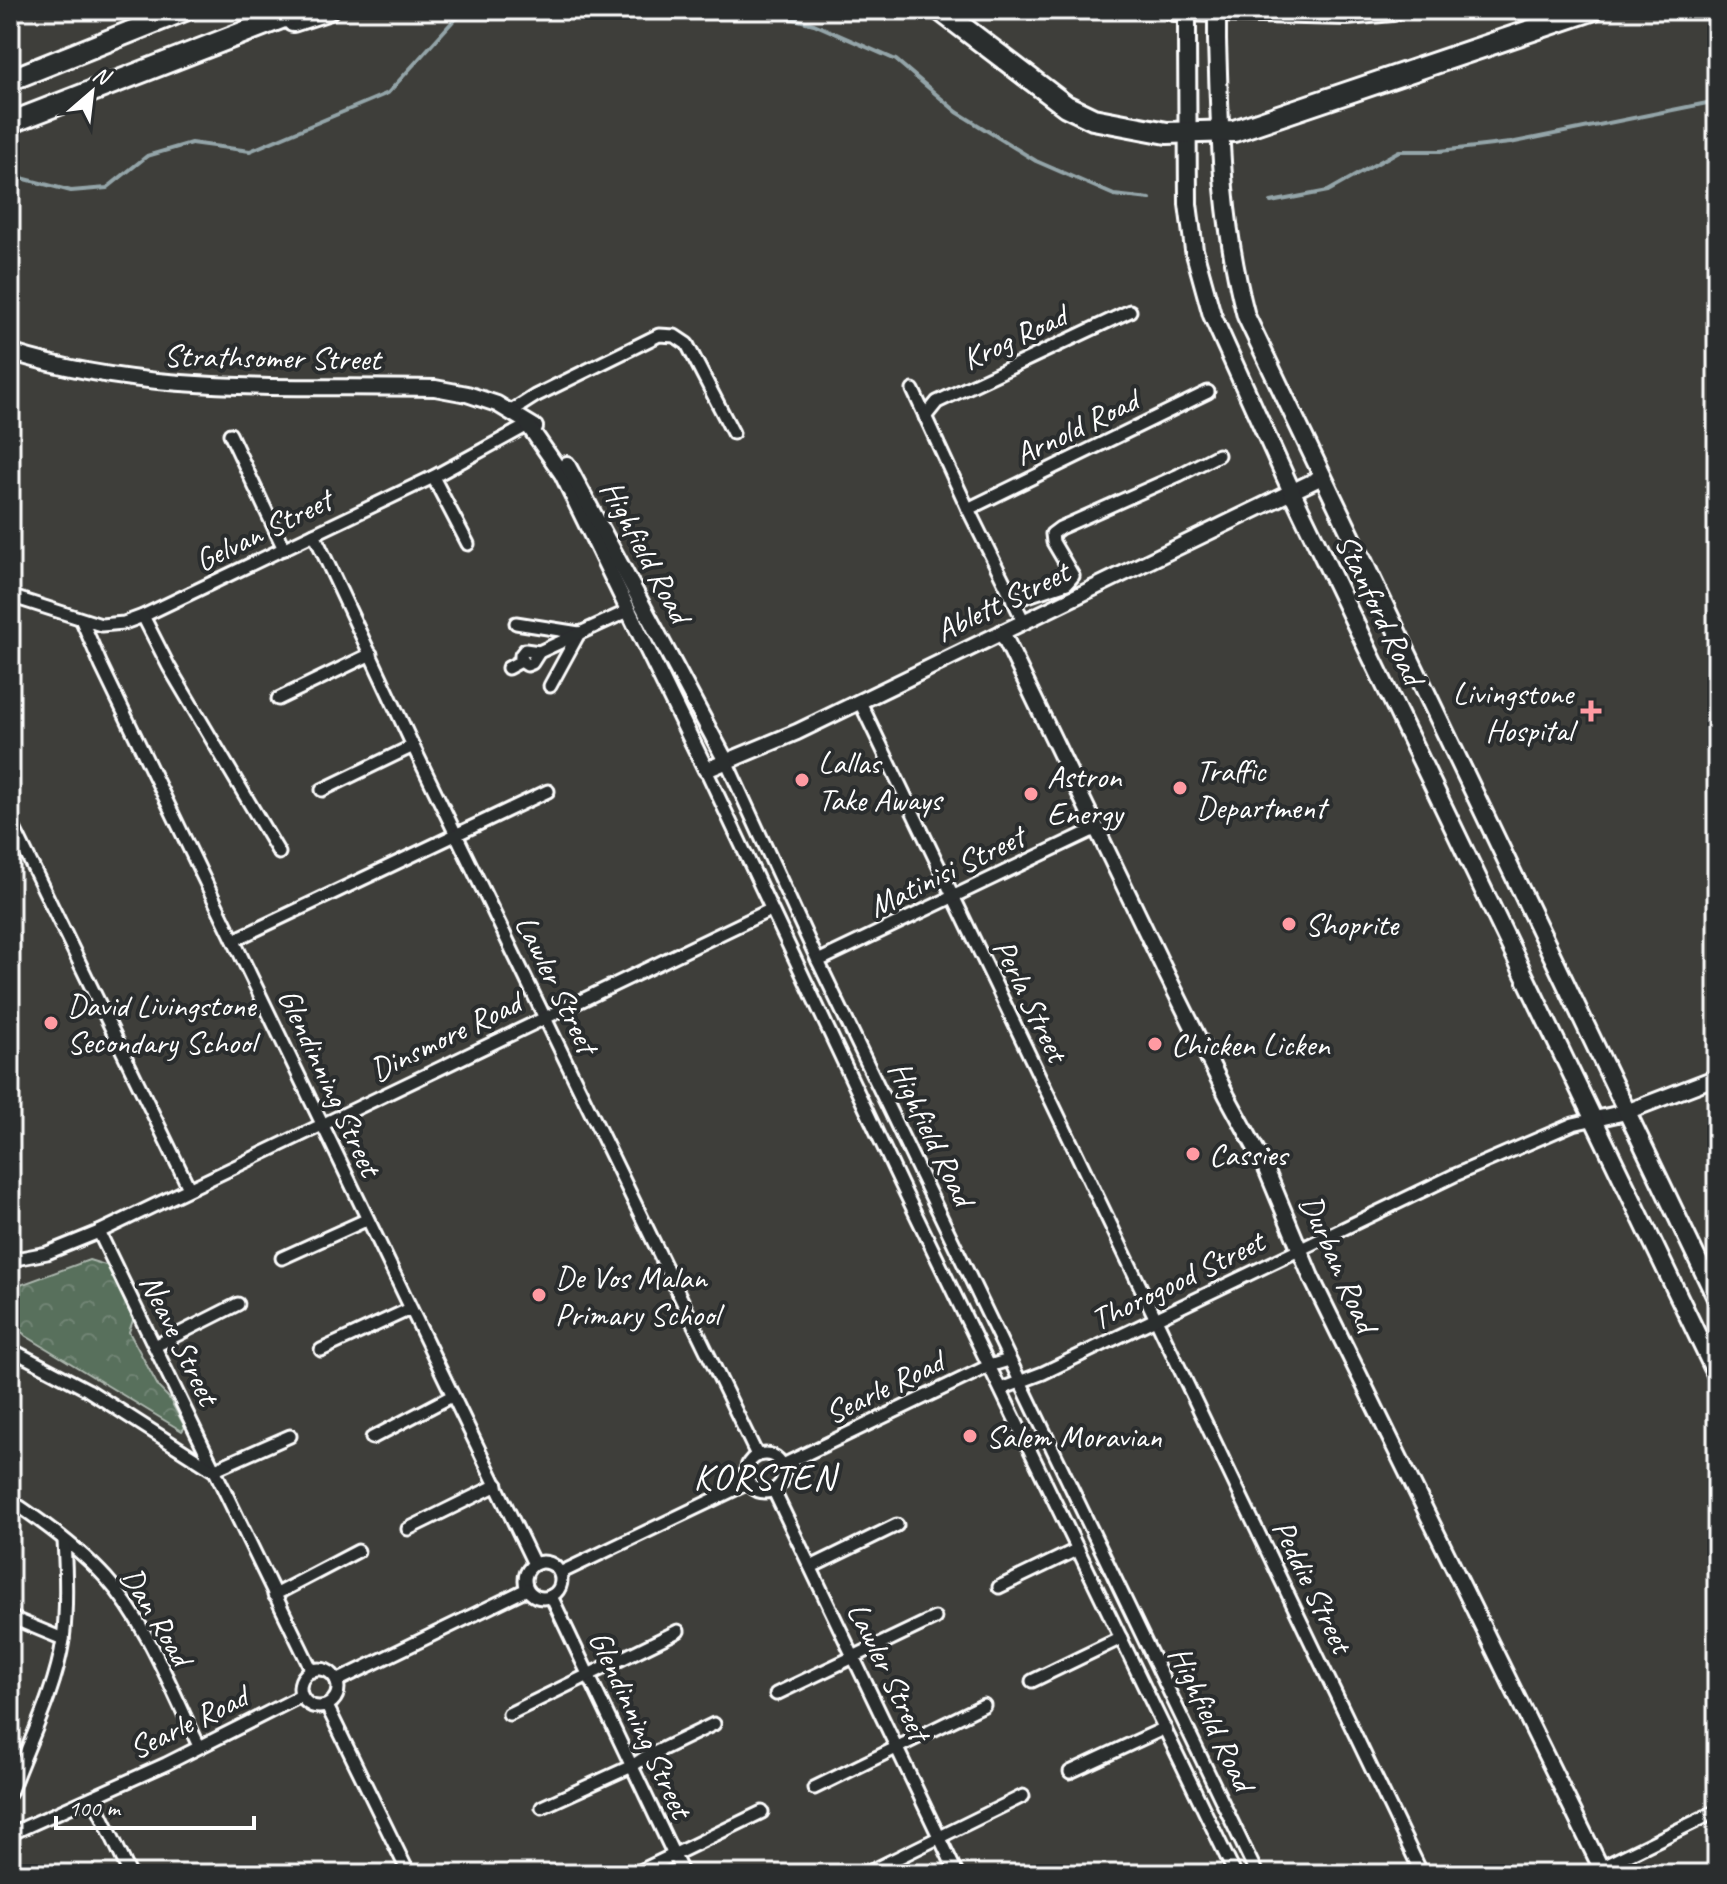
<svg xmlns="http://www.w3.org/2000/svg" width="1727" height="1884" font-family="Caveat,sans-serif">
<defs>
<pattern id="forest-crowns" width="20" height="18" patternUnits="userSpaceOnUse" patternTransform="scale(2)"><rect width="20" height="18" fill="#586f5c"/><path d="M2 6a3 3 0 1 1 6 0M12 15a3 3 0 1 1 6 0" fill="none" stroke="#718574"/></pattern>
</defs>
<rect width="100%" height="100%" fill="#3e3e3a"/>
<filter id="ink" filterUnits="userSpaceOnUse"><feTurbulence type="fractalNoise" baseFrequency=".0125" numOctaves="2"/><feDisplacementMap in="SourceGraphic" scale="16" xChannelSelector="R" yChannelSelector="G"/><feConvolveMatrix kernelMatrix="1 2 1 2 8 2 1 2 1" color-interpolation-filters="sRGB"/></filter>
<g filter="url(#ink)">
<path fill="url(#forest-crowns)" stroke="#acb7ae" stroke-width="2" d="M89 1260 109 1266 133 1320 129 1332 159 1388 169 1398 185 1427 182 1431 26 1336C11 1323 5 1306 15 1287Z"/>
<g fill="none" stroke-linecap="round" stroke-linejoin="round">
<g stroke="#94a5a9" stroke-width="4">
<polyline points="759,10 814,24 896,60 957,112 1036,161 1114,195 1150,199"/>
<polyline points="10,175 71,191 107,188 147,156 191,143 250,151 388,93 454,20 473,10"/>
<polyline points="1271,202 1328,191 1399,151 1440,151 1510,143 1717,101"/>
</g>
<defs>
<g id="minor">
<polyline points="913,390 968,509 1023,620"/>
<polyline points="510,412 535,396 659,335 675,336 687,344 733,433"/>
<polyline points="925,417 937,402 1130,311"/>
<polyline points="230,434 284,549"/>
<polyline points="433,477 468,544"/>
<polyline points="968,509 1208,392"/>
<polyline points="314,534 413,746 757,1455"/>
<polyline points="10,596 101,625 124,623 143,616 433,477 528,425"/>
<polyline points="1013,601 1067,583 1073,576 1053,542 1052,534 1060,528 1179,475 1218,455"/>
<polyline points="143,616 169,667 279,853"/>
<polyline points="82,621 101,665 534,1564"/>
<polyline points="516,623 579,633 550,686"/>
<polyline points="521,661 521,655 525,650 539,652"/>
<polyline points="508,668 521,661 527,665 532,663 539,652 628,611"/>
<polyline points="278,699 371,654"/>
<polyline points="860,702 1422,1874"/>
<polyline points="727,763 818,961 1257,1874"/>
<polyline points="706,770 901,1184 1235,1874"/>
<polyline points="322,790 413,746"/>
<polyline points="10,820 189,1188"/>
<polyline points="234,940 548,791"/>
<polyline points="818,961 1097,828"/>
<polyline points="99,1232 312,1671"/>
<polyline points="282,1258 366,1220"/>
<polyline points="10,1260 47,1253 99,1232 770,910"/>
<polyline points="155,1346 238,1304"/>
<polyline points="10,1349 88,1390 213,1470 290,1436"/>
<polyline points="321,1350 410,1309"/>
<polyline points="1001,1389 1043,1373 1455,1175 1573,1124 1595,1119"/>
<polyline points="372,1438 452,1396"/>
<circle cx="765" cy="1473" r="19"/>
<polyline points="783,1465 989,1366 1009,1360"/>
<polyline points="774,1491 957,1874"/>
<path d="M10 1500C43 1522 79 1548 106 1578 147 1623 172 1691 199 1746"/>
<polyline points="408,1529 497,1485"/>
<circle cx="543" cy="1580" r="18"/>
<polyline points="811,1567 897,1525"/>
<polyline points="560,1573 748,1483"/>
<polyline points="999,1587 1078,1549"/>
<polyline points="274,1595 358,1551"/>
<polyline points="551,1596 683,1874"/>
<polyline points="10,1617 63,1639"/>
<circle cx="319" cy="1688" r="19"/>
<polyline points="337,1681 527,1589"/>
<polyline points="1032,1681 1121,1638"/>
<polyline points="776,1694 935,1618"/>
<polyline points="327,1706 409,1874"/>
<polyline points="509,1714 678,1631"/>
<polyline points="1070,1772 1165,1728"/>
<polyline points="814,1788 984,1705"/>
<path d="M10 1793C28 1744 55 1693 63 1640 67 1608 66 1573 64 1541"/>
<polyline points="93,1797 130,1874"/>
<polyline points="542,1807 632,1766 644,1758 714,1724"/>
<polyline points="10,1834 166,1764 301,1696"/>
<polyline points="867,1873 1023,1796"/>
<polyline points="634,1874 762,1812"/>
<polyline points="1588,1874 1717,1811"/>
</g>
<g id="tertiary">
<path d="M10 352C149 396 291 385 435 388L467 394 497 404 535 427"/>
<polyline points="528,425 562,474 706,770 797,732 1322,477"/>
<polyline points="567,464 727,763"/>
<polyline points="1002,632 1168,977 1227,1096 1264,1164 1311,1277 1604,1874"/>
<polyline points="1595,1119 1626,1112 1717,1077"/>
</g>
<g id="secondary">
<polyline points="1187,36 1188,204 1194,250 1212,315 1292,492 1717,1376"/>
<path d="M1217 40C1220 137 1221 222 1246 316L1717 1300"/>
</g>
<g id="motorway">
<polyline points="940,10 1066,106 1093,119 1167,133 1234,131 1592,10"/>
<polyline points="1174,10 1347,14 1393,10"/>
<polyline points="293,21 327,10"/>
<polyline points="10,80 185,10"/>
<polyline points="10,123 302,10"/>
</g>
</defs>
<use href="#minor" stroke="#fff" stroke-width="17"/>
<use href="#tertiary" stroke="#fff" stroke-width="20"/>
<use href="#secondary" stroke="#fff" stroke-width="22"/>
<use href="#motorway" stroke="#fff" stroke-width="26"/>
<use href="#minor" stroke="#2a2d2e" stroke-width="11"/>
<use href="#tertiary" stroke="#2a2d2e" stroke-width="14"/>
<use href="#secondary" stroke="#2a2d2e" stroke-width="16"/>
<use href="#motorway" stroke="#2a2d2e" stroke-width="20"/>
<defs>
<g id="secondary-bridge">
<polyline points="1187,10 1187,36"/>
<polyline points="1217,10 1217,40"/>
</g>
</defs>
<use href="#secondary-bridge" stroke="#fff" stroke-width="22" stroke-linecap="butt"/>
<use href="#secondary-bridge" stroke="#2a2d2e" stroke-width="16"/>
</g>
</g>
<g fill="#ff9aa2" stroke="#2a2d2e" stroke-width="3">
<path d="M1587 699h8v8h8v8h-8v8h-8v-8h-8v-8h8z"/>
<circle cx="802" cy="780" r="8"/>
<circle cx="1180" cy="788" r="8"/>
<circle cx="1031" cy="794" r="8"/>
<circle cx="1289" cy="924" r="8"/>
<circle cx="51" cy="1023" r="8"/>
<circle cx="1155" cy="1044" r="8"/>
<circle cx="1193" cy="1154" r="8"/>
<circle cx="539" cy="1295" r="8"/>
<circle cx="970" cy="1436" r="8"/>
</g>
<g text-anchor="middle" stroke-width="8" stroke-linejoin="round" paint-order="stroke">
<g font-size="32" fill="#fff" stroke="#2a2d2e">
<text transform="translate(1014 337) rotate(-25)" y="11">Krog Road</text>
<text transform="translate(272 357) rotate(1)" y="11">Strathsomer Street</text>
<text transform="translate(1076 427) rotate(-26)" y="11">Arnold Road</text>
<text transform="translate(263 530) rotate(-26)" y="11">Gelvan Street</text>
<text transform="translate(646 551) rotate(62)" y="11">Highfield Road</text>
<text transform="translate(1002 601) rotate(-26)" y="11">Ablett Street</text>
<text transform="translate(1380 609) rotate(64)" y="11">Stanford Road</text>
<text transform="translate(946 871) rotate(-26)" y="11">Matinisi Street</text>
<text transform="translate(557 984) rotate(64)" y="11">Lawler Street</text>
<text transform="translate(1031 1000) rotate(64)" y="11">Perla Street</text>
<text transform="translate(445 1036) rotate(-26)" y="11">Dinsmore Road</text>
<text transform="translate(330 1082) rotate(65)" y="11">Glendinning Street</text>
<text transform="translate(932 1133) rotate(64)" y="11">Highfield Road</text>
<text transform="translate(1339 1263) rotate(66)" y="11">Durban Road</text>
<text transform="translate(1177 1280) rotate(-26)" y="11">Thorogood Street</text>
<text transform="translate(180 1339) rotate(64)" y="11">Neave Street</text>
<text transform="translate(884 1387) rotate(-26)" y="11">Searle Road</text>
<text transform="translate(1313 1586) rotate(64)" y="11">Peddie Street</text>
<text transform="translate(157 1616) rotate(59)" y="11">Dan Road</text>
<text transform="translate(889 1671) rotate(64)" y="11">Lawler Street</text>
<text transform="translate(1212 1718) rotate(64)" y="11">Highfield Road</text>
<text transform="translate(188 1722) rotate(-26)" y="11">Searle Road</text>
<text transform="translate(641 1724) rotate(65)" y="11">Glendinning Street</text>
</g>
<g font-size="32" fill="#fff" stroke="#2a2d2e" text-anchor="start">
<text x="1573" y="704" text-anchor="end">Livingstone<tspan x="1573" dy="37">Hospital</tspan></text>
<text x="818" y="773">Lallas<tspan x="818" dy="37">Take Aways</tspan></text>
<text x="1196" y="781">Traffic<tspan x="1196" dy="37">Department</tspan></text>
<text x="1047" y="787">Astron<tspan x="1047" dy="37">Energy</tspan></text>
<text x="1305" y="935">Shoprite</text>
<text x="67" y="1016">David Livingstone<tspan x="67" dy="37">Secondary School</tspan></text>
<text x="1171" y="1055">Chicken Licken</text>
<text x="1209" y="1165">Cassies</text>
<text x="555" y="1288">De Vos Malan<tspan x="555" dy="37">Primary School</tspan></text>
<text x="986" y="1447">Salem Moravian</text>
</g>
<g font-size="36" letter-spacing="2" fill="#fff" stroke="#2a2d2e">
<text x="765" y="1489">KORSTEN</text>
</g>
</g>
<rect width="1727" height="1884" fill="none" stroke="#2a2d2e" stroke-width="40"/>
<rect x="20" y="20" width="1687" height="1844" fill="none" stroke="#fff" stroke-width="3" filter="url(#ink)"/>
<g transform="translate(92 92) rotate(28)" stroke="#2a2d2e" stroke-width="6" paint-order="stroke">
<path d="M0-6L14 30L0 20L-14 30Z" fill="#ffffff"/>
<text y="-12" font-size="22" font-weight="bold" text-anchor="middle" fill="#ffffff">N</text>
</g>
<path d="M56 1816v12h198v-12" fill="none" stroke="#ffffff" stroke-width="4"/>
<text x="68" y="1816" font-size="24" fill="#ffffff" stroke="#2a2d2e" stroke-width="6" paint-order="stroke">100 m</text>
</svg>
